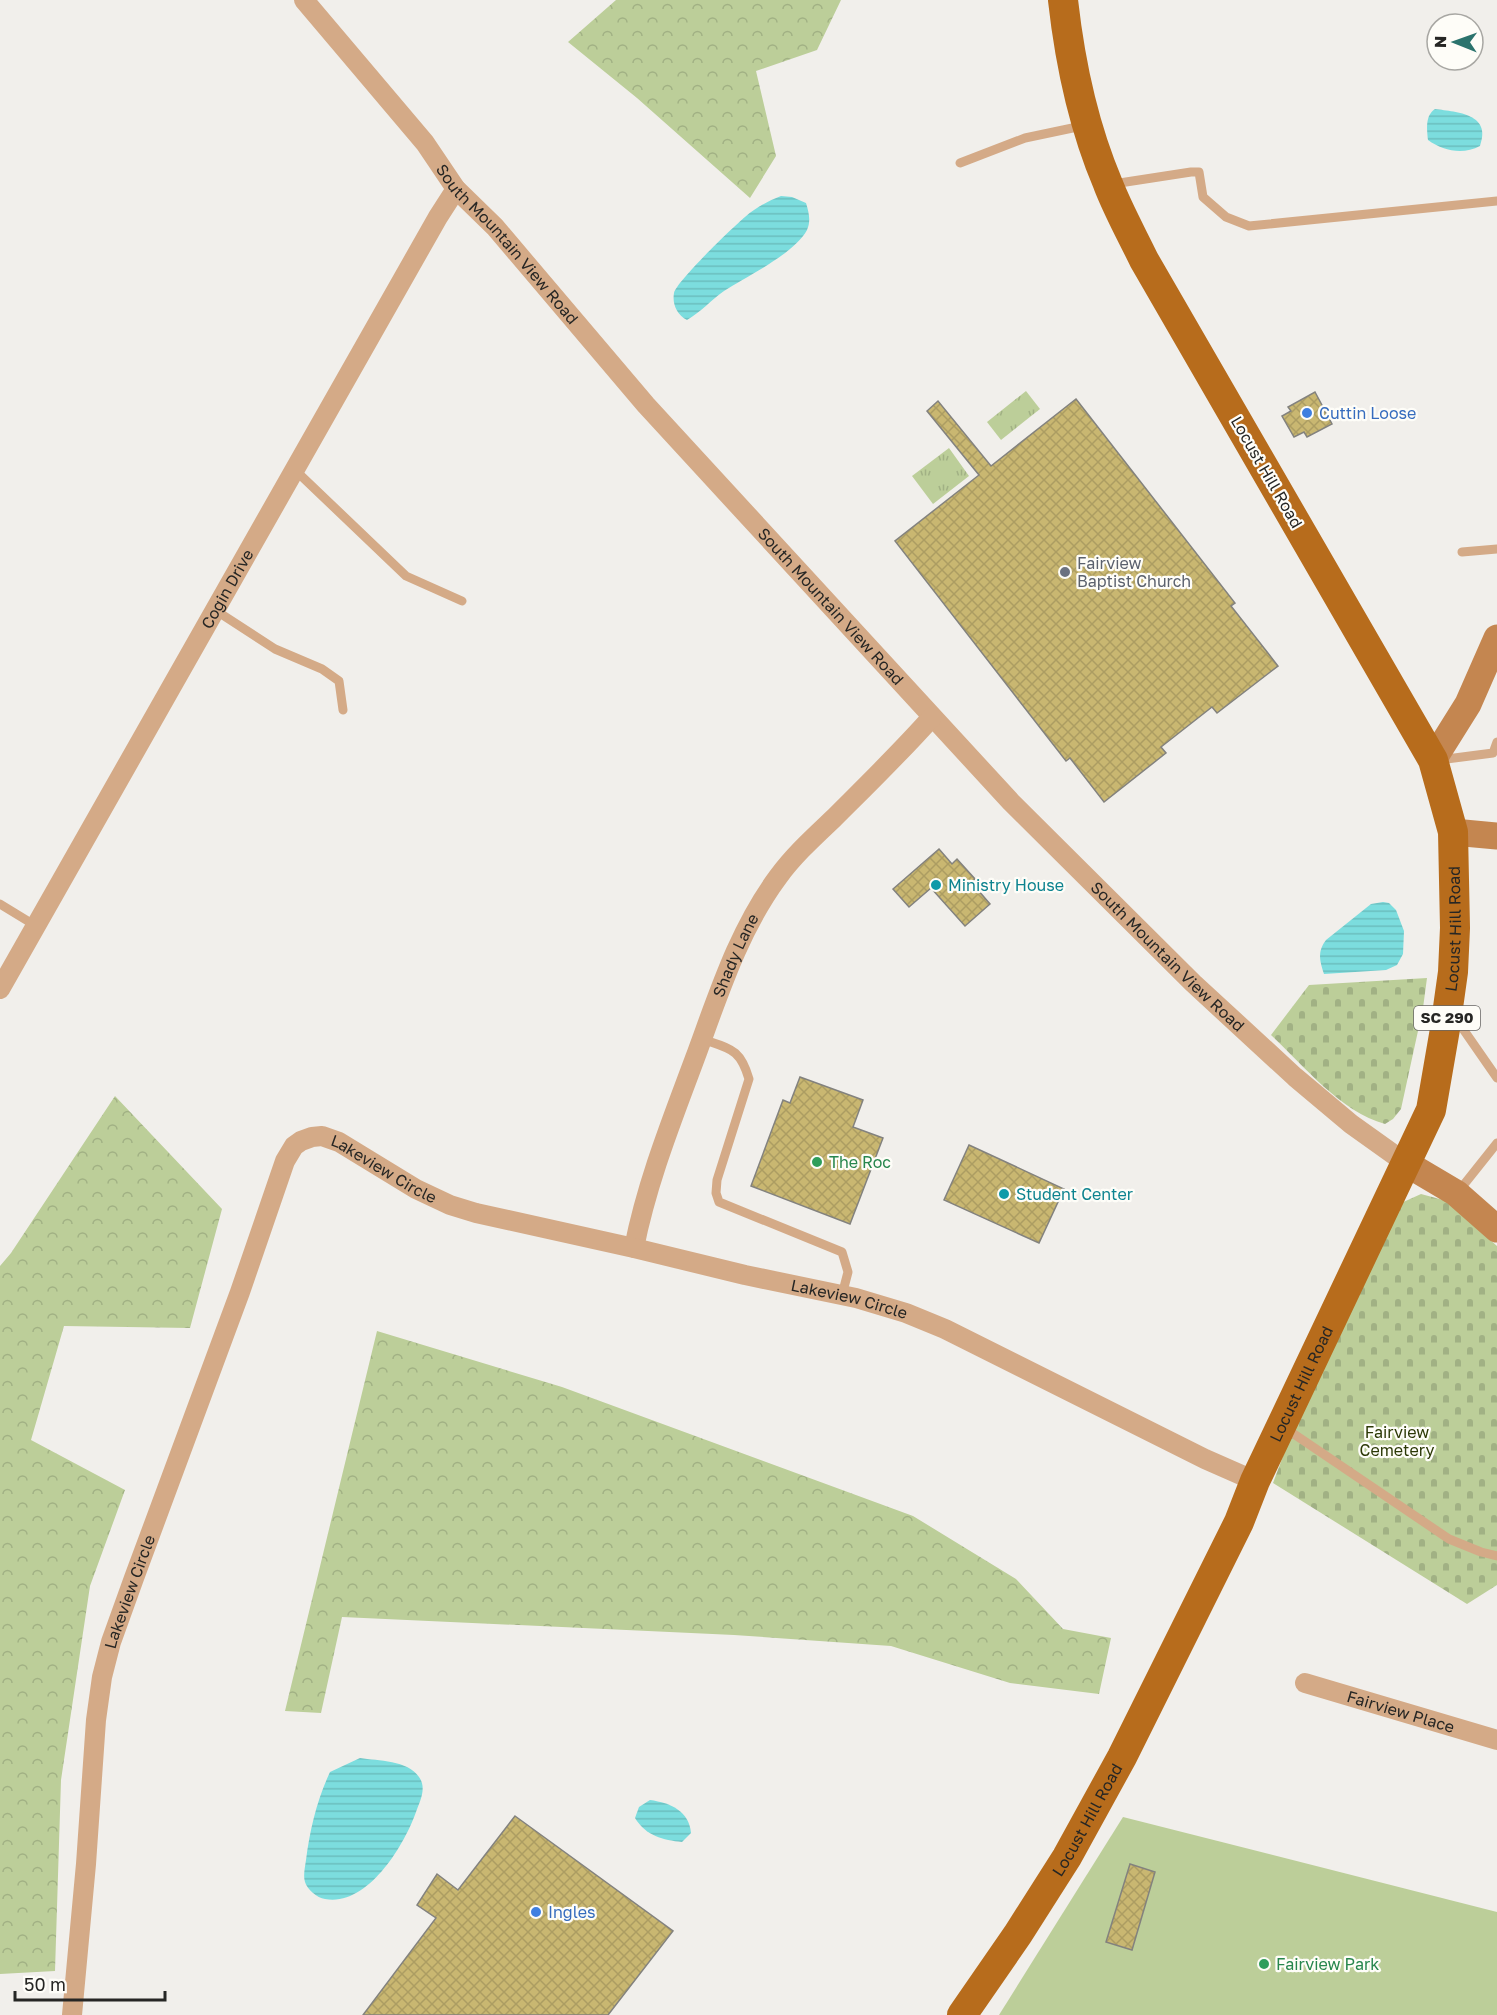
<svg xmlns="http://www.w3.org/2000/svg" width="1497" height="2015" font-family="'Golos Text',sans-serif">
<defs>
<pattern id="forest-crowns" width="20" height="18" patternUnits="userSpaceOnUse" patternTransform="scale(1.5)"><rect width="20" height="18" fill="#bcce99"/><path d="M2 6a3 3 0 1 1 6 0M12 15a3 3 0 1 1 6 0" fill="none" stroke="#a1b184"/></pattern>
<pattern id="cemetery-stones" width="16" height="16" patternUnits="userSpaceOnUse" patternTransform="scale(1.5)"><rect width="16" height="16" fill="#bcce99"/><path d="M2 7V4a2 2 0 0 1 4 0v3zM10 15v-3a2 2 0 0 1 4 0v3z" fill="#a1b184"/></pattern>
<pattern id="park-tufts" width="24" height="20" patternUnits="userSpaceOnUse" patternTransform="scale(1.5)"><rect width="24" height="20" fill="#bcce99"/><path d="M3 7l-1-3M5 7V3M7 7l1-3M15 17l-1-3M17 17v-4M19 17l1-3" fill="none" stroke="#a1b184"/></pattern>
<pattern id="water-rules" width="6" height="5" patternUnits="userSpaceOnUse" patternTransform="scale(1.5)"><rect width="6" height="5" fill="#7cddde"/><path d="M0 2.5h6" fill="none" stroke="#6bbebe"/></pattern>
<pattern id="building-cross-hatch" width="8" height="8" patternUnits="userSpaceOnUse" patternTransform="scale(1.5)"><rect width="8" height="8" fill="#c9b771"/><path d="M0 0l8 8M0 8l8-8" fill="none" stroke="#ac9d62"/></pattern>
</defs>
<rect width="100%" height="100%" fill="#f1efeb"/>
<polygon fill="#bcce99" points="1123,1817 1497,1912 1497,2015 999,2015"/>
<g fill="url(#forest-crowns)">
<polygon points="616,0 841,0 817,50 756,71 776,156 750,198 637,98 568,42"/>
<polygon points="115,1096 222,1209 190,1328 64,1326 31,1440 125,1490 90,1586 61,1780 55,1971 0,1974 0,1266 11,1253"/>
<polygon points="377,1331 562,1387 913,1516 1016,1579 1063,1629 1111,1638 1099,1694 1010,1683 891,1646 734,1635 342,1617 321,1713 285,1711"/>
</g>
<g fill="url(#cemetery-stones)">
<path d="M1427 978 1423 1008 1401 1109 1393 1119 1385 1124C1341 1112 1304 1066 1271 1035L1309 985Z"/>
<polygon points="1421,1194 1447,1201 1497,1246 1497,1585 1467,1604 1273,1483 1288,1443 1399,1204"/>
</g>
<g fill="url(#park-tufts)">
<polygon points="1026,391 1040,409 1001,440 987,422"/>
<polygon points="949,448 969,476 933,504 912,476"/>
</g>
<g fill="url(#water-rules)">
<path d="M1435 109C1458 112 1492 114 1480 146 1463 155 1443 151 1428 140 1427 128 1425 116 1435 109Z"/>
<path d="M781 196 792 197 806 203C809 213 811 221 807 230 794 254 747 276 724 291 711 300 701 312 687 320 677 315 672 304 674 293 676 282 733 227 745 217 755 208 768 201 781 196Z"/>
<path d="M1383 902 1389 903 1396 910 1404 931 1403 954 1397 965 1386 970 1324 974C1320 961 1317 952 1326 940L1371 904Z"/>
<path d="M360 1758C378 1761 408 1760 419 1777 427 1788 420 1801 416 1812 404 1846 367 1907 325 1899 317 1898 307 1889 305 1882 303 1876 305 1867 306 1860 310 1829 317 1800 330 1772Z"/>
<path d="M650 1800C671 1803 689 1811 691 1833L682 1842C663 1840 646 1836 635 1818L639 1807Z"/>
</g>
<g fill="url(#building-cross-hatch)" stroke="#83827e" stroke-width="1.5">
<polygon points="1315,392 1332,424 1307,437 1304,432 1294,437 1282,416 1291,411 1288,407"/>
<polygon points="1076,399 1235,603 1231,606 1278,666 1217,713 1212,707 1161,747 1166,753 1104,802 1070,758 1066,761 895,541 979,475 927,411 938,401 991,466"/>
<polygon points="939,849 952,864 957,859 975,879 971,882 990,904 965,926 931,888 909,907 893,889"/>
<polygon points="800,1077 863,1100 853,1127 883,1138 850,1224 751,1186 783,1100 790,1103"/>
<polygon points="969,1145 1064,1189 1039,1243 944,1200"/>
<polygon points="515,1816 673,1931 608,2015 363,2015 436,1918 417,1905 437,1874 458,1890"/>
<polygon points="1130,1864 1155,1872 1132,1950 1106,1942"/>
</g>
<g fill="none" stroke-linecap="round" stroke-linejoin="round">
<g stroke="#d4aa87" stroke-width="9">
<polyline points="960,163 1025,138 1082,126"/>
<polyline points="1113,184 1191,172 1199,172 1203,197 1226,217 1249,226 1497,201"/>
<polyline points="294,469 406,576 462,601"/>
<polyline points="1462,552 1497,549"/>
<polyline points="215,610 275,649 322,669 339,681 343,710"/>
<polyline points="1439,760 1493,753 1497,742"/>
<polyline points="0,904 36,926"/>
<polyline points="1454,1016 1497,1078"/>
<path d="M702 1039C730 1049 740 1048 749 1079L717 1180 716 1193 719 1202 842 1252 848 1272 842 1295"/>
<polyline points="1458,1192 1497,1143"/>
<polyline points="1285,1428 1449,1539 1481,1552 1497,1556"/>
</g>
<g stroke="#d4aa87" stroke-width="20">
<path id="s1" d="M304 0 425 143 456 189 495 227 646 405 1011 802 1193 983 1295 1077 1351 1124 1407 1164"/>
<path id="s2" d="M0 989 438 217 456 189"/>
<path id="s3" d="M634 1248C647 1182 672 1120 695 1058 718 996 738 931 778 877 794 855 814 837 834 818 867 785 901 752 932 717"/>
<path id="s4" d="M1305 1683 1497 1740"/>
<path id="s5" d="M72 2015 86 1864 96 1720 102 1677 111 1642 134 1578 240 1292 285 1161 294 1146 301 1141 312 1137 322 1136 339 1142 416 1189 450 1205 476 1213 634 1248 745 1275 856 1298 906 1313 945 1329 1205 1459 1255 1481"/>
</g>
<g stroke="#c48650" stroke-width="27">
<polyline points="1433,760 1468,704 1497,638"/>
<polyline points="1453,832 1497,836"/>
<polyline points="1407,1164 1456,1193 1497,1229"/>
</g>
<path stroke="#b76c1c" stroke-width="30" id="s6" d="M962 2015 1018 1934 1067 1857 1122 1757 1239 1522 1255 1481 1431 1110 1445 1029 1453 972 1455 928 1453 832 1433 760 1144 260C1132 235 1118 210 1108 184 1083 125 1070 63 1063 0"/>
</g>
<g fill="#3f7fe0" stroke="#fefdf8" stroke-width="2">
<circle cx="1307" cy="413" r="6"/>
<circle cx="536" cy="1912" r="6"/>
</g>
<circle fill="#6b7280" stroke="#fefdf8" stroke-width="2" cx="1065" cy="572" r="6"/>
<g fill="#0f9aa8" stroke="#fefdf8" stroke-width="2">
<circle cx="936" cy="885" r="6"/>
<circle cx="1004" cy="1194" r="6"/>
</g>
<g fill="#2e9e5b" stroke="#fefdf8" stroke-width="2">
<circle cx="817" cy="1162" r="6"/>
<circle cx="1264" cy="1964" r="6"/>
</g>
<g text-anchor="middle" stroke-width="4.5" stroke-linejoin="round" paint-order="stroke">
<rect fill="#fefdf8" stroke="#676664" stroke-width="1.5" x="1414" y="1006" width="66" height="24" rx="4.5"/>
<g font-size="15" font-weight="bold" fill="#262624">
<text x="1447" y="1023">SC 290</text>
</g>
<g font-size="16" fill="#262624" stroke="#fefdf8">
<text dy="6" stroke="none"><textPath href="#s1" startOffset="318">South Mountain View Road</textPath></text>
<text transform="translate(1267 472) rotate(60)" y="6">Locust Hill Road</text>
<text dy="6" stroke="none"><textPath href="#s2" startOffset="460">Cogin Drive</textPath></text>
<text dy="6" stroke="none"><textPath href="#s1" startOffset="804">South Mountain View Road</textPath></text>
<text dy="6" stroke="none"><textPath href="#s6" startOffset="1204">Locust Hill Road</textPath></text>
<text dy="6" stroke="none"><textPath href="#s3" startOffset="310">Shady Lane</textPath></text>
<text dy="6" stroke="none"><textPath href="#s1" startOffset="1290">South Mountain View Road</textPath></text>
<text dy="6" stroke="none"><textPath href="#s5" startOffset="1005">Lakeview Circle</textPath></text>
<text dy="6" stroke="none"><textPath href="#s5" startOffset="1491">Lakeview Circle</textPath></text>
<text dy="6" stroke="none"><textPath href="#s6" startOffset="718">Locust Hill Road</textPath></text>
<text dy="6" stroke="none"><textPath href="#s5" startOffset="429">Lakeview Circle</textPath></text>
<text dy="6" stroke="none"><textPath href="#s4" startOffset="100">Fairview Place</textPath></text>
<text dy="6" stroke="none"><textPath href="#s6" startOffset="232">Locust Hill Road</textPath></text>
</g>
<g font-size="16" fill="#366cbe" stroke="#fefdf8" text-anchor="start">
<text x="1319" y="419">Cuttin Loose</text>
<text x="548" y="1918">Ingles</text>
</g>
<g font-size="16" fill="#5b616d" stroke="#fefdf8" text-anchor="start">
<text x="1077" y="569">Fairview<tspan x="1077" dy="18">Baptist Church</tspan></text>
</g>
<g font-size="16" fill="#0d838f" stroke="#fefdf8" text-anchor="start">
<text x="948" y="891">Ministry House</text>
<text x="1016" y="1200">Student Center</text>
</g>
<g font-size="16" fill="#27864d" stroke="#fefdf8" text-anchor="start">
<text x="829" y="1168">The Roc</text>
<text x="1276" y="1970">Fairview Park</text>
</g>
<g font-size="16" fill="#2c3906" stroke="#fefdf8">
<text x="1397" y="1438">Fairview<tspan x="1397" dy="18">Cemetery</tspan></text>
</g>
</g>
<g transform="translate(1455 42) rotate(271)"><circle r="28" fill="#fefdf8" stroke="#a8a7a3" stroke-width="1.5"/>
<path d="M0-4.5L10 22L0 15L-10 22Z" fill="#2b736d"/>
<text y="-9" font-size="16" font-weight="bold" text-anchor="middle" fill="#262624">N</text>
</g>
<path d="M15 1991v9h150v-9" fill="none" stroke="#262624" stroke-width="3"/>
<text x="24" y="1991" font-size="18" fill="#262624" stroke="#fefdf8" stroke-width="4.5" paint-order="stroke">50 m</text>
</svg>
